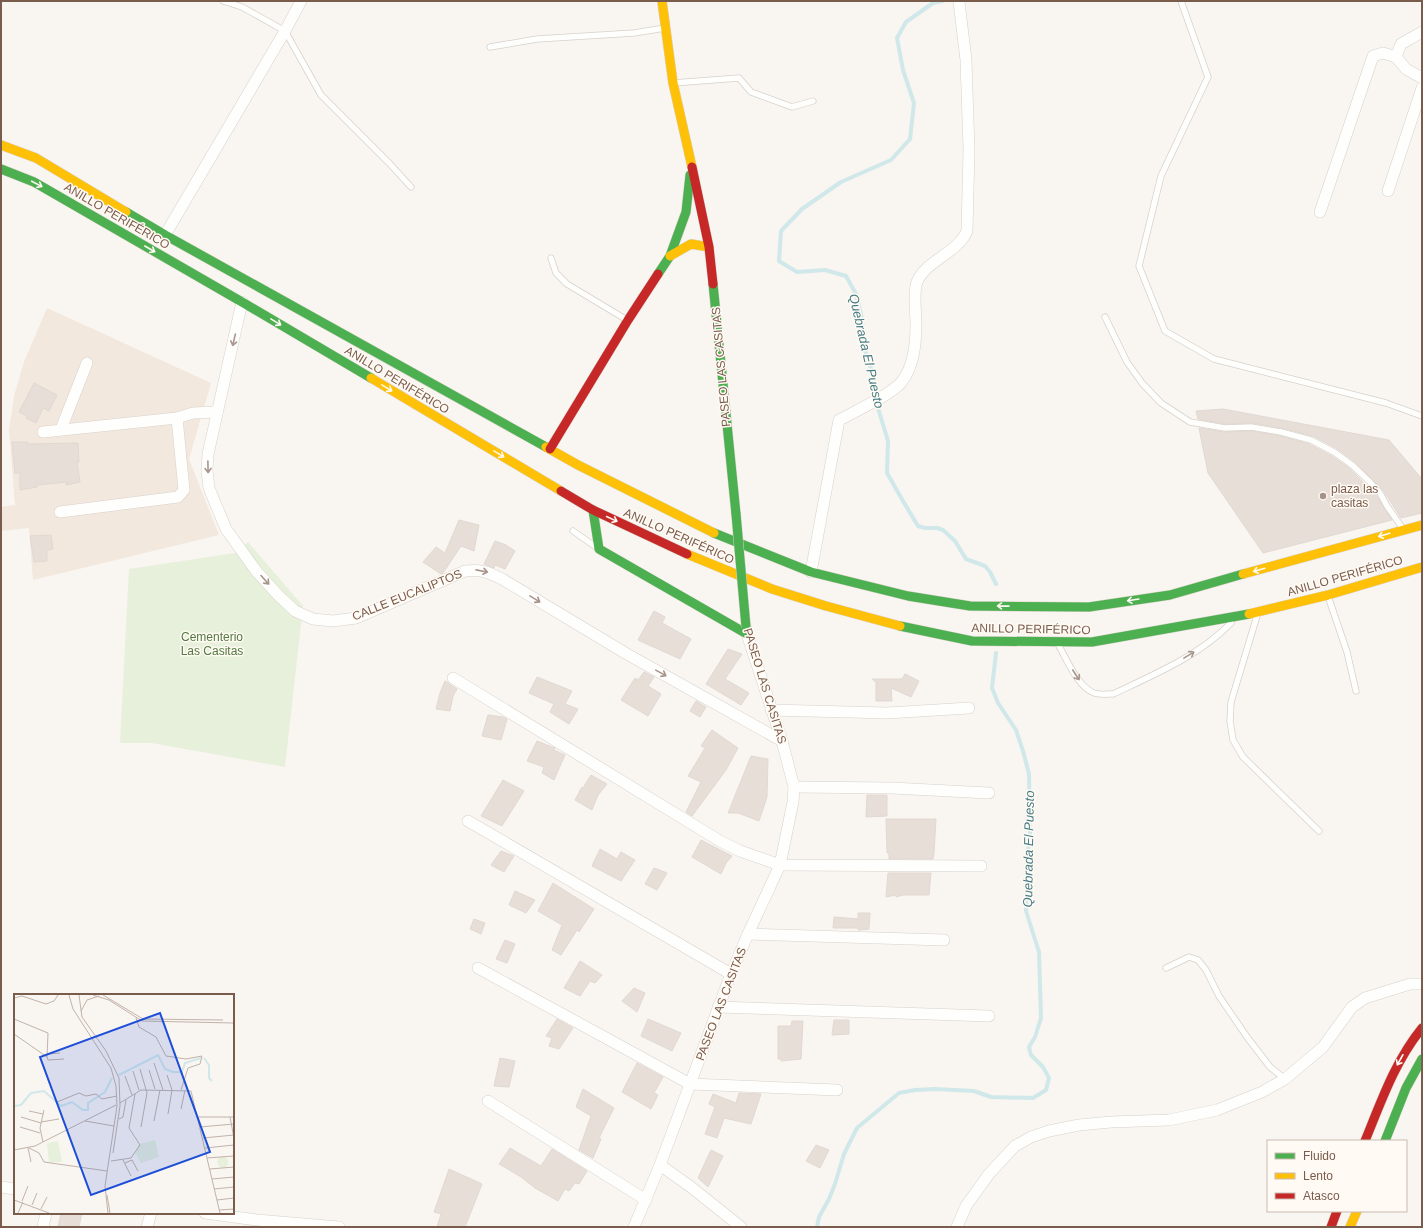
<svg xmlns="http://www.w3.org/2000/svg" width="1423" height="1228" font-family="Arial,sans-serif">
<rect width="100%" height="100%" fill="#f9f5f0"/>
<polygon fill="#f2e8de" points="47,308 211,383 189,459 219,535 33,580 29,528 1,531 1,507 15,505 9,430 14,396 24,362"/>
<polygon fill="#e7f0db" points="248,542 303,606 285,767 152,743 120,743 129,569 235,553"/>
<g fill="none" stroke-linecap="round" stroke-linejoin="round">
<g stroke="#d0e8ea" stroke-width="4">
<polyline points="943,1 933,3 906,22 897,38 903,70 914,103 910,139 891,160 841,182 802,209 781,231 779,261 797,272 825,270 846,276 856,294 862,319 863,344 873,375 878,408 888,441 887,473 903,501 918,526 925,528 937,528 943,530 955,541 966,559 985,566 990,572 996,584"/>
<polyline points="817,1227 819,1217 829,1199 835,1184 844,1154 857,1128 899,1093 915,1090 935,1089 974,1091 991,1097 1033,1098 1046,1090 1049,1078 1043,1067 1031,1055 1029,1047 1035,1037 1041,1018 1039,952 1026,911 1027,861 1030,834 1029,774 1023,751 1016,730 998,703 992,688 996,653"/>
</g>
</g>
<g fill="#e6ded7" stroke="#e2d8d2">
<polygon points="34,383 57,395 49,411 43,408 36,423 26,418 27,416 19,412"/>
<polygon points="1223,409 1389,440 1422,479 1422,513 1401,518 1383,490 1355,462 1336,448 1313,436 1282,428 1252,423 1225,424 1198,419 1196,411"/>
<polygon points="1199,428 1224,432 1251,431 1280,436 1309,444 1332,456 1349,468 1376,495 1392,520 1263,553 1208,473"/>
<polygon points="12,442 28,442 27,444 78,443 79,462 77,462 80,482 66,485 67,482 37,485 37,487 20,490 20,473 15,473"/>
<polygon points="459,520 479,525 474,551 461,546 443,573 441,574 423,562 436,547 445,553"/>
<polygon points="51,535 53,549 47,550 47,561 34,562 30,536"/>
<polygon points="495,541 506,545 515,551 505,569 495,565 494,568 484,564"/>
<polygon points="654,611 665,617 662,623 691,639 680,659 638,640"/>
<polygon points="728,649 742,654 725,679 749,693 741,705 706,684"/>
<polygon points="644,672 654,677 648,686 661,694 648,716 621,700 635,678 638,680"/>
<polygon points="905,674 919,681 911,697 891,688 892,701 876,701 876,682 872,679 902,679"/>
<polygon points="537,677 572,691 565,704 578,709 569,724 550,712 554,704 529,693"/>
<polygon points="445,681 457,689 453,696 450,711 436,709 440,693"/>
<polygon points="696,701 706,707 700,717 690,711"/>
<polygon points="488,715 503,717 507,719 501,740 482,736"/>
<polygon points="712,730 738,748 726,770 692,816 686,812 701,782 688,776 705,748 701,746"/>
<polygon points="537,741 552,747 555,748 554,750 565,755 554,780 542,773 544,767 527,761"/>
<polygon points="751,756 768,759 767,797 759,821 738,813 728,813"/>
<polygon points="591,775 607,784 598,795 592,810 575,800 582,787 583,788"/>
<polygon points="503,780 524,791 502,826 481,816"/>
<polygon points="867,795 887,795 887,816 866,817"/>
<polygon points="886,819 936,819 934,853 933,859 889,859 889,853 887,853"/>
<polygon points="701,840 732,856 726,863 721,874 692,857"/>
<polygon points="600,849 617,859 621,852 635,860 621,881 592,866"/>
<polygon points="501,851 514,856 504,872 491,865"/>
<polygon points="654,868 667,873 657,890 645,884"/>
<polygon points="888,873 931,873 929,895 903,895 896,897 896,895 886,897"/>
<polygon points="553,883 594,909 579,932 577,930 561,955 552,950 562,925 538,911"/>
<polygon points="515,891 535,900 526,913 509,905"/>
<polygon points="858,913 870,913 869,929 858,930 858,928 833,928 834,917 858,919"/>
<polygon points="474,919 485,923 481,934 470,929"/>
<polygon points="505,940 515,944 507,963 496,959"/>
<polygon points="580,961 602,975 595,983 590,981 580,996 564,988"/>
<polygon points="634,988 645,993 637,1012 622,1001"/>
<polygon points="557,1019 573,1028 559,1049 549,1046 552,1038 546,1036"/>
<polygon points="648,1019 681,1033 672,1051 641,1036"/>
<polygon points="834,1020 849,1020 849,1034 832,1035"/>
<polygon points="792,1021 803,1021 801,1059 781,1061 781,1059 778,1059 778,1026 791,1026"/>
<polygon points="500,1058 515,1061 509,1087 494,1086"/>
<polygon points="637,1063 663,1077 654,1093 658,1095 651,1109 622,1092"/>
<polygon points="583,1089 614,1108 599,1138 601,1139 593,1158 579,1150 591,1116 576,1107"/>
<polygon points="739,1093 761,1094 751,1124 724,1118 717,1138 705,1134 715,1107 709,1104 713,1094 736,1103"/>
<polygon points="816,1145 829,1150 820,1168 806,1161"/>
<polygon points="510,1148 541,1166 552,1149 587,1171 579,1184 575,1183 569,1191 565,1189 558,1201 535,1188 521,1177 499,1164"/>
<polygon points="711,1150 723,1156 708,1187 698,1178"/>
<polygon points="449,1169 482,1184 465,1227 437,1227 441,1214 434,1212"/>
<polygon points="61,1213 82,1213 79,1227 58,1227"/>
</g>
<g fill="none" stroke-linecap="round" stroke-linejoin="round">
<defs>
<g id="lane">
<polyline points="223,1 242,7 285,31 321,95 390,164 411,187"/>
<polyline points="1181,1 1208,77 1161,176 1139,266 1165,331 1214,359 1386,403 1422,416"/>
<polyline points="490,47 537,39 634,33 665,28"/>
<polyline points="673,83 739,78 751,92 792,107 813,101"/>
<polyline points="551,258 556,273 567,284 627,320"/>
<polyline points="1105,317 1127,362 1142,383 1161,403 1190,422 1225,428 1251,427 1281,432 1311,440 1334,452 1352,465 1370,482 1380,493 1387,506 1401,526"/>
<polyline points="573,531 596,547"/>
<polyline points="1329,599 1347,652 1356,691"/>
<polyline points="1257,616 1231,702 1230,721 1233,740 1243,757 1319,831"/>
<path d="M1059 646C1067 660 1078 687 1094 693 1100 695 1107 694 1113 694 1153 675 1199 656 1231 623"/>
<polyline points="1166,968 1189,957 1198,960 1206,970 1219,996 1247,1037 1270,1067 1285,1079"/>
</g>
<g id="street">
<polyline points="1422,32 1401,44 1396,57 1406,69 1422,78"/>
<polyline points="1388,191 1422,88"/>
<polyline points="1320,212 1373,56 1383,53 1396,57"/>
<polyline points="165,235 285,31 301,1"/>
<path d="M242 302 208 454 207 471 209 488 226 529 257 572 278 595 295 611 313 619 333 621 356 618 465 571C481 569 488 572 502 579L627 654 782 741"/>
<polyline points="61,429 87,363"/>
<polyline points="43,432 177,418 193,413 216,412"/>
<polyline points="60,512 178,497 184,490 177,418"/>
<path d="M811 572 839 420C854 412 895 393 903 380 914 365 916 343 916 324 916 313 913 291 917 282 926 260 957 254 967 231L969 150 966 60 959 2"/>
<polyline points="453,678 720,841 740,851 780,865 981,866"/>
<polyline points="771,710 887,713 969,708"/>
<polyline points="794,787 892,788 989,793"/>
<polyline points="468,821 731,974"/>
<polyline points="748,934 944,940"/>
<polyline points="478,968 690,1084 837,1090"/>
<polyline points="718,1007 989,1016"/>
<polyline points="488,1101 646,1200"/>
<polyline points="660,1165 691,1187 741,1227"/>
<polyline points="1,1187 15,1189"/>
<polyline points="205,1213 257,1220 339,1227"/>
<polyline points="43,1227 46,1213"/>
<polyline points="147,1227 151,1213"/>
<polyline points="634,1227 660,1165 731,974 748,934 780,865 793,802 794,787 782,741 747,634 746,628"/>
<polyline points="957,1227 966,1206 989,1174 1015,1146 1031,1137 1049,1131 1079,1125 1111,1122 1169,1120 1217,1110 1262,1092 1285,1079 1323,1047 1352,1007 1365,998 1410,984 1422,984"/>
</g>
<g id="fast">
<polyline points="1,169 34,182 242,302 371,378"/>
<polyline points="126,212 165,235 546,447"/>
<polyline points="658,274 670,256 686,212 690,175"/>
<polyline points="713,284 736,514"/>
<polyline points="593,510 599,549 747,634"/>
<polyline points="714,533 811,572 908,596 970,606 1089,607 1170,595 1243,574"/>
<polyline points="900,626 972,641 1092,642 1249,614"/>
<polyline points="1385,1141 1406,1088 1422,1059"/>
</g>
<g id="slow">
<polyline points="662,1 673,83 692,167"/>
<polyline points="1,145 36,158 126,212"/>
<polyline points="670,256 691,244 709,247"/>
<polyline points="371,378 561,491"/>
<polyline points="546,447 578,465 714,533"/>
<polyline points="687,554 772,589 826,606 900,626"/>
<polyline points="1243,574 1422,525"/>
<polyline points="1249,614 1328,595 1422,567"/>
<polyline points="1350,1227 1357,1211"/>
</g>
<g id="jam">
<polyline points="692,167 709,247 713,284"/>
<polyline points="550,449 628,320 658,274"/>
<polyline points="561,491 593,510 687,554"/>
<path d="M1365 1141C1381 1102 1395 1061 1422 1028"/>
<polyline points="1331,1227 1337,1211"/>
</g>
</defs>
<use href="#lane" stroke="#d7d1cb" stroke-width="7"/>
<use href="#street" stroke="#d7d1cb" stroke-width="12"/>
<use href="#fast" stroke="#d9d2cb" stroke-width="10"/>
<use href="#slow" stroke="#d9d2cb" stroke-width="10"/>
<use href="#jam" stroke="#d9d2cb" stroke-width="10"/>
<use href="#lane" stroke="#fefefd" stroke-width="5.5"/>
<use href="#street" stroke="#fefefd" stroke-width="11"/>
<use href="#fast" stroke="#4caf50" stroke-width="9"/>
<use href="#slow" stroke="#ffc107" stroke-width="9"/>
<use href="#jam" stroke="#c62828" stroke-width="9"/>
<defs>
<polyline id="fast-bridge" points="736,514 746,627"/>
</defs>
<use href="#fast-bridge" stroke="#d9d2cb" stroke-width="10" stroke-linecap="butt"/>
<use href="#fast-bridge" stroke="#4caf50" stroke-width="9"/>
</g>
<defs><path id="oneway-shaft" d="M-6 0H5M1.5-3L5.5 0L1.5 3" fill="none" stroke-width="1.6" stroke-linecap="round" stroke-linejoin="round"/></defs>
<g stroke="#fffaf3">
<use href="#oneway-shaft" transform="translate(37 184) rotate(28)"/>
<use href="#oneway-shaft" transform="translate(150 249) rotate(30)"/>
<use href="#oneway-shaft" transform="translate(276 322) rotate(31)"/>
<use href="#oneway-shaft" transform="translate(387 388) rotate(31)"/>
<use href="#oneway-shaft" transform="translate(499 454) rotate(31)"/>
<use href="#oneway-shaft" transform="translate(612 519) rotate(25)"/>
<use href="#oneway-shaft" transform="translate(1384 535) rotate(164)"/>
<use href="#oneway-shaft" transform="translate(1259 570) rotate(164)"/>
<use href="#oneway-shaft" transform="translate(1133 600) rotate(171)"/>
<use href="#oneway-shaft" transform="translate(1003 606) rotate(-179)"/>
<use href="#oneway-shaft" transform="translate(1400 1060) rotate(119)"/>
</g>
<g stroke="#a8958b">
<use href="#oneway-shaft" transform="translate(234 340) rotate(103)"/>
<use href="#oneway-shaft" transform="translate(208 467) rotate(89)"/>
<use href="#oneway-shaft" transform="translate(482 571) rotate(11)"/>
<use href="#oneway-shaft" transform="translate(265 580) rotate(48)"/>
<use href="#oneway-shaft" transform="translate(535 599) rotate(31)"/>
<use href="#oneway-shaft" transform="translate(1189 655) rotate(-31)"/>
<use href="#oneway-shaft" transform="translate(661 673) rotate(29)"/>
<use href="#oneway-shaft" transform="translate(1076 675) rotate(57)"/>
</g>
<circle fill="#a69286" stroke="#fffaf3" stroke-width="1.5" cx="1323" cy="496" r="4"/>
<g text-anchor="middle" stroke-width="3" stroke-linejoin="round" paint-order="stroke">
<g font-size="12" fill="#7a5c4d" stroke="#fffaf3">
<text transform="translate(117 216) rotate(30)" y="4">ANILLO PERIFÉRICO</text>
<text transform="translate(721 367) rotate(-95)" y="4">PASEO LAS CASITAS</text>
<text transform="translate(397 380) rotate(31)" y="4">ANILLO PERIFÉRICO</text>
<text transform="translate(679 536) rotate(24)" y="4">ANILLO PERIFÉRICO</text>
<text transform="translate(1345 576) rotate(-16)" y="4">ANILLO PERIFÉRICO</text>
<text transform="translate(407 595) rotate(-22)" y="4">CALLE EUCALIPTOS</text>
<text transform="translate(1031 629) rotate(1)" y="4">ANILLO PERIFÉRICO</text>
<text transform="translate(765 686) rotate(73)" y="4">PASEO LAS CASITAS</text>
<text transform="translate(721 1004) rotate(-69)" y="4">PASEO LAS CASITAS</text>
</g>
<g font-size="12" fill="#7a5c4d" stroke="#fffaf3" text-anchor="start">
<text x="1331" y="493">plaza las<tspan x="1331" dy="14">casitas</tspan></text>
</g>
<g font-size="12" fill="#537a41" stroke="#fffaf3">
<text x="212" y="641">Cementerio<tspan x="212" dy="14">Las Casitas</tspan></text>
</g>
<g font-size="13" font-style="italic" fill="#437c86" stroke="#fffaf3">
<text transform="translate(867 351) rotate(77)" y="5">Quebrada El Puesto</text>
<text transform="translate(1028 849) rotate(-89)" y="5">Quebrada El Puesto</text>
</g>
</g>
<g transform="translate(14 994)">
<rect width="220" height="220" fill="#f9f5f0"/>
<path d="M141 146 145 163 127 169 121 158 125 150ZM44 147 48 168H35L33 149ZM203.5 168a5.5 5.5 0 1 1 11 0a5.5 5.5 0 1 1-11 0Z" fill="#e7f0db"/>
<path fill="none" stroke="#d0e8ea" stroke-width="2" d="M190 64 195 71V84L198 87M105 81 144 61 151 75 159 78H168L171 69 187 64M0 112 7 111 17 99 30 97 47 112 58 108 69 116H74V109L91 98 98 84"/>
<path fill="none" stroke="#c2b3aa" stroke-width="1" d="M55 1 59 15 97 74 102 92 103 112 91 192 94 219M65 1 68 23 92 57 105 84 106 112 99 159M79 1 95 6 128 27 220 29M89 1 129 25 209 26M0 4 8 2 32 10 40 7 44 1M67 17 73 6 85 2M122 24 125 33 142 43 152 62 172 65 188 62 186 70 174 74 167 96M0 25 34 39 33 63 0 40M34 60 46 59M33 63 34 66 50 65M140 69 149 96M126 75 133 99 127 133M135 76 141 95M119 77 125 96M153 81 158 96 154 120M111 82 118 101M43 108 65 99 72 102 82 100 88 105 103 102M106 109 127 96 177 97 206 219M167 115 171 96M15 117 29 120M7 123 27 129M184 123H220M216 123 220 144M105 125 109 123 112 106M71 127 100 132M140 127 146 96M27 128 45 125M6 133 26 139M186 133 220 130M189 144 220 141M29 148 26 134 30 116M14 154 17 168M15 154 25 159 30 168 93 177M191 154 220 151M0 156 21 152 102 111M193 164 220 162M109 166 117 182M97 167 117 164 126 151 115 134 121 100M111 169 118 166 124 177M196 175 220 173M198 185 220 183M200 195 220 193M93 201 96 219M0 206 35 219M203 206 220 204M8 207 14 192M18 211 23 199M27 215 33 203M205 216 220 215M4 219 9 208"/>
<path fill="#1d4ed8" fill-opacity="0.15" stroke="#1d4ed8" stroke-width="2" d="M146 19 196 158 77 201 26 63Z"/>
<rect width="220" height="220" fill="none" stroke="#7a5c4d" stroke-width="2"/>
</g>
<rect width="1423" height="1228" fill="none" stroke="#7a5c4d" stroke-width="4"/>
<rect x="1267" y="1140" width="140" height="72" fill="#fffaf3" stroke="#cabbb1"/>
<rect x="1275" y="1153" width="20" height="6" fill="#4caf50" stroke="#cabbb1"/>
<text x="1303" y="1160" font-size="12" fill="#7a5c4d">Fluido</text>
<rect x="1275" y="1173" width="20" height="6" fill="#ffc107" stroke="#cabbb1"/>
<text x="1303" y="1180" font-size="12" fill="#7a5c4d">Lento</text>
<rect x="1275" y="1193" width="20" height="6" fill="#c62828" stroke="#cabbb1"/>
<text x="1303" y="1200" font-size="12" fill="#7a5c4d">Atasco</text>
</svg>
